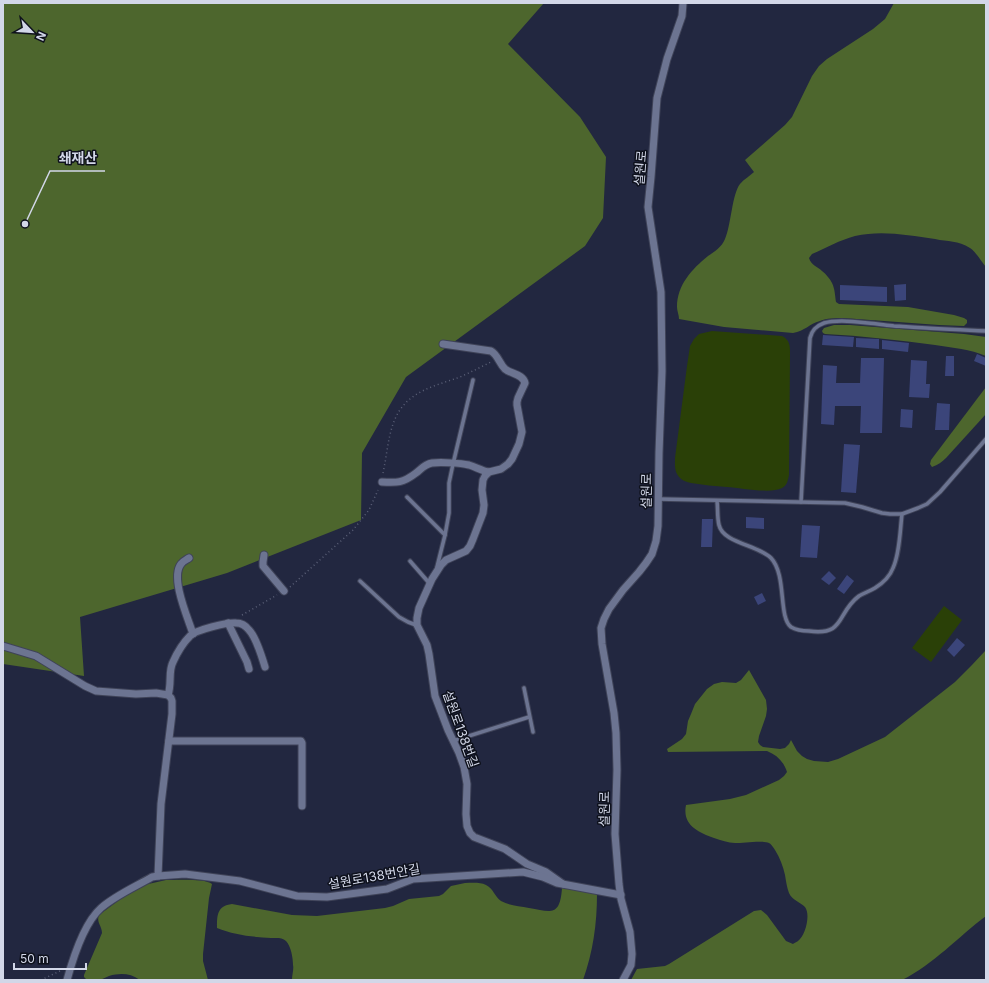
<svg xmlns="http://www.w3.org/2000/svg" width="989" height="983" font-family="Inter,'Noto Sans KR',sans-serif">
<rect width="100%" height="100%" fill="#222740"/>
<g fill="#2a4007">
<path d="M712 331 782 336C790 340 790 346 790 354L789 475C788 480 787 486 782 488 771 494 741 488 727 487 715 486 703 485 691 483 687 482 683 481 680 478 674 472 675 465 675 458L687 366 690 346 694 339 699 334Z"/>
<polygon points="944,606 962,620 931,662 912,648"/>
</g>
<g fill="#4d662d">
<polygon points="3,3 544,3 508,44 580,117 606,157 603,218 585,246 406,377 362,453 361,520 227,573 80,617 84,676 3,664"/>
<path d="M894 3H986V267C981 261 976 252 970 248 958 240 948 242 935 239 908 235 881 230 855 236 840 240 826 248 812 254L809 258C811 265 818 267 822 271 826 274 830 279 832 283 835 289 835 296 836 302L839 304 908 307 954 315 964 318 967 320V323L964 326 939 325 843 318C835 318 827 318 820 321 809 324 805 331 793 333L724 327 679 319C679 315 677 311 677 307 677 285 692 269 708 256 714 252 722 247 725 239 731 226 732 194 740 184 744 179 750 176 754 172L745 160 785 125 792 117 812 76 819 66 827 59 873 29 885 19Z"/>
<path d="M834 325H850L964 334 986 337V356C970 349 953 348 935 345 899 340 862 336 825 334L823 333 822 331 824 328Z"/>
<path d="M986 387V414L946 458C942 462 938 465 932 467L930 464 931 460Z"/>
<path d="M986 650V916C958 937 934 964 902 980H631L637 969 665 966 669 964 754 911 761 910 767 915 786 941 793 944C793 944 798 941 798 941 805 936 811 915 805 907 800 902 792 900 789 893 787 888 786 881 785 875 783 866 780 858 775 850 773 847 771 844 769 843 763 840 743 843 735 843 728 843 721 840 714 838 698 832 682 825 686 805L730 799 746 795 779 780 784 776 787 772C784 762 777 755 767 751L668 752 667 749 682 739 686 734 688 721 691 714 695 704 707 689 714 684 722 682 736 683 741 680 749 670 766 700 767 709 766 716 759 736 758 742 760 745 763 747 780 749 785 748 789 744 791 740 797 751 802 756 807 759 814 761 828 762 838 759 885 737 955 682 971 666Z"/>
<path d="M166 880C176 880 205 878 212 884L209 898 203 954V961L208 980H140C130 973 120 973 109 976 106 977 103 979 100 980 96 981 91 980 87 980L84 977V975L102 933C102 926 96 922 99 915L126 895 144 885Z"/>
<path d="M465 883C472 883 480 882 486 885 493 888 495 897 501 901 510 906 519 906 529 908 551 912 560 917 562 888L564 886 597 894C597 924 593 952 583 980H292C292 975 294 969 293 965 293 958 291 946 286 941 282 937 276 938 271 938 253 937 234 935 217 928 217 915 217 906 232 904L292 915 317 916 385 908 393 906 409 899 439 896 443 894 451 886Z"/>
</g>
<g fill="#3b457a">
<polygon points="906,284 906,300 895,301 894,285"/>
<polygon points="840,285 887,287 887,302 840,300"/>
<polygon points="823,335 854,337 853,347 822,345"/>
<polygon points="856,338 879,339 879,349 856,347"/>
<polygon points="882,340 909,343 908,352 882,349"/>
<polygon points="977,354 986,358 986,366 974,361"/>
<polygon points="946,356 954,356 954,376 945,376"/>
<polygon points="861,358 884,358 882,433 860,433 861,406 835,406 834,425 821,424 823,365 837,366 836,383 860,383"/>
<polygon points="911,360 927,361 926,384 930,384 929,398 909,397"/>
<polygon points="937,403 950,404 949,430 935,430"/>
<polygon points="901,409 913,410 912,428 900,427"/>
<polygon points="844,444 860,445 856,493 841,492"/>
<polygon points="746,517 764,518 764,529 746,528"/>
<polygon points="702,519 713,519 712,547 701,547"/>
<polygon points="802,525 820,526 817,558 800,557"/>
<polygon points="829,571 836,578 829,585 821,579"/>
<polygon points="847,575 854,581 844,594 837,589"/>
<polygon points="762,593 766,601 758,605 754,597"/>
<polygon points="957,638 965,645 954,657 947,650"/>
</g>
<g fill="none" stroke-linecap="round" stroke-linejoin="round">
<defs>
<g id="lane">
<polyline points="407,497 445,535"/>
<polyline points="658,499 845,503 862,507 882,513 890,514 902,514 918,508 927,504 940,492 986,439"/>
<path d="M717 501C718 508 717 517 719 525 723 543 758 545 771 558 787 575 778 617 791 627 796 630 803 631 809 631 846 636 836 613 859 596 864 593 870 591 875 588 883 583 890 576 893 568 900 553 900 530 902 514"/>
<path d="M801 502 810 338C812 330 816 326 824 323 841 318 876 324 894 326 925 328 955 330 986 331"/>
<polyline points="410,561 430,584"/>
<polyline points="437,567 445,535 449,513 449,483 453,464 473,380"/>
<polyline points="360,581 399,617 408,622 416,625"/>
<polyline points="524,688 533,732"/>
<polyline points="453,741 529,717"/>
</g>
<g id="street">
<path d="M443 344 491 351C498 355 499 363 505 369 511 374 523 374 525 383L518 398 517 402V405L522 432 519 444 512 459 508 464 501 469 489 472 485 476 483 480 482 490 484 505 483 513 473 539 470 546 466 551 446 560 441 565 432 579 419 608 417 618V625L427 645 429 654 435 696 448 730 459 753 464 767 467 784 466 814 467 826 470 833 474 837 505 849 527 864 546 872 563 884"/>
<path d="M382 482C397 483 403 483 416 473 421 469 425 464 432 463 441 462 460 463 469 465 476 467 482 471 489 472"/>
<polyline points="264,555 263,562 263,566 284,591"/>
<path d="M189 558C186 560 183 561 181 564 170 578 188 618 193 634"/>
<polyline points="228,623 247,662 249,669"/>
<polyline points="3,646 36,656 85,686 96,691 136,694 156,693 168,695 171,698 172,701 172,714 161,804 158,876"/>
<path d="M168 695C172 684 168 671 173 662 177 653 183 643 190 636 195 630 228 622 236 623 241 623 246 626 249 630 256 637 262 657 265 667"/>
<polyline points="169,741 301,741 302,743 302,806"/>
<path d="M67 980C73 958 84 923 101 908 116 895 135 887 152 877L158 876 185 874 240 881 297 896 327 897 387 889 413 879 523 872 543 877 557 883 621 895"/>
<polyline points="623,980 631,965 632,954 630,932 621,899 619,884 615,834 617,770 616,733 614,713 602,644 601,628 604,619 609,609 623,590 639,572 646,563 652,554 656,541 658,526 659,453 662,371 661,292 648,207 651,177 657,98 667,59 682,16 683,3"/>
</g>
</defs>
<use href="#lane" stroke="#3f4358" stroke-width="5.5"/>
<use href="#street" stroke="#3f4358" stroke-width="9"/>
<g stroke="#5c6178" stroke-width="1.5" stroke-dasharray="1 3" stroke-linecap="butt">
<path d="M383 473C387 455 388 435 395 419 407 391 435 386 460 377 471 372 481 367 491 362"/>
<polyline points="290,587 353,530 369,510 378,490"/>
<polyline points="242,615 277,595"/>
<polyline points="41,980 60,971"/>
</g>
<use href="#lane" stroke="#6c7491" stroke-width="3.5"/>
<use href="#street" stroke="#6c7491" stroke-width="7"/>
</g>
<g text-anchor="middle" stroke-width="3" stroke-linejoin="round" paint-order="stroke">
<g font-size="13" fill="#d2d7e8" stroke="#0e111c">
<text transform="translate(640 168) rotate(-85)" y="5">설원로</text>
<text transform="translate(646 491) rotate(-89)" y="5">설원로</text>
<text transform="translate(461 729) rotate(70)" y="5">설원로138번길</text>
<text transform="translate(604 809) rotate(-89)" y="5">설원로</text>
<text transform="translate(374 876) rotate(-10)" y="5">설원로138번안길</text>
</g>
</g>
<path fill="none" stroke="#d2d7e8" stroke-width="1.5" d="M25 224L50 171H105"/>
<circle fill="#d2d7e8" stroke="#0e111c" stroke-width="1.5" cx="25" cy="224" r="4"/>
<g font-size="14" text-anchor="middle" font-weight="bold" fill="#d2d7e8" stroke="#0e111c" stroke-width="3" stroke-linejoin="round" paint-order="stroke">
<text x="78" y="163">쇄재산</text>
</g>
<rect width="989" height="983" fill="none" stroke="#d2d7e8" stroke-width="8"/>
<g transform="translate(32 32) rotate(115)" stroke="#0e111c" stroke-width="3" paint-order="stroke">
<path d="M0-3L7 15L0 10L-7 15Z" fill="#d2d7e8"/>
<text y="-6" font-size="11" font-weight="bold" text-anchor="middle" fill="#d2d7e8">N</text>
</g>
<path d="M14 963v6h72v-6" fill="none" stroke="#d2d7e8" stroke-width="2"/>
<text x="20" y="963" font-size="12" fill="#d2d7e8" stroke="#0e111c" stroke-width="3" paint-order="stroke">50 m</text>
</svg>
